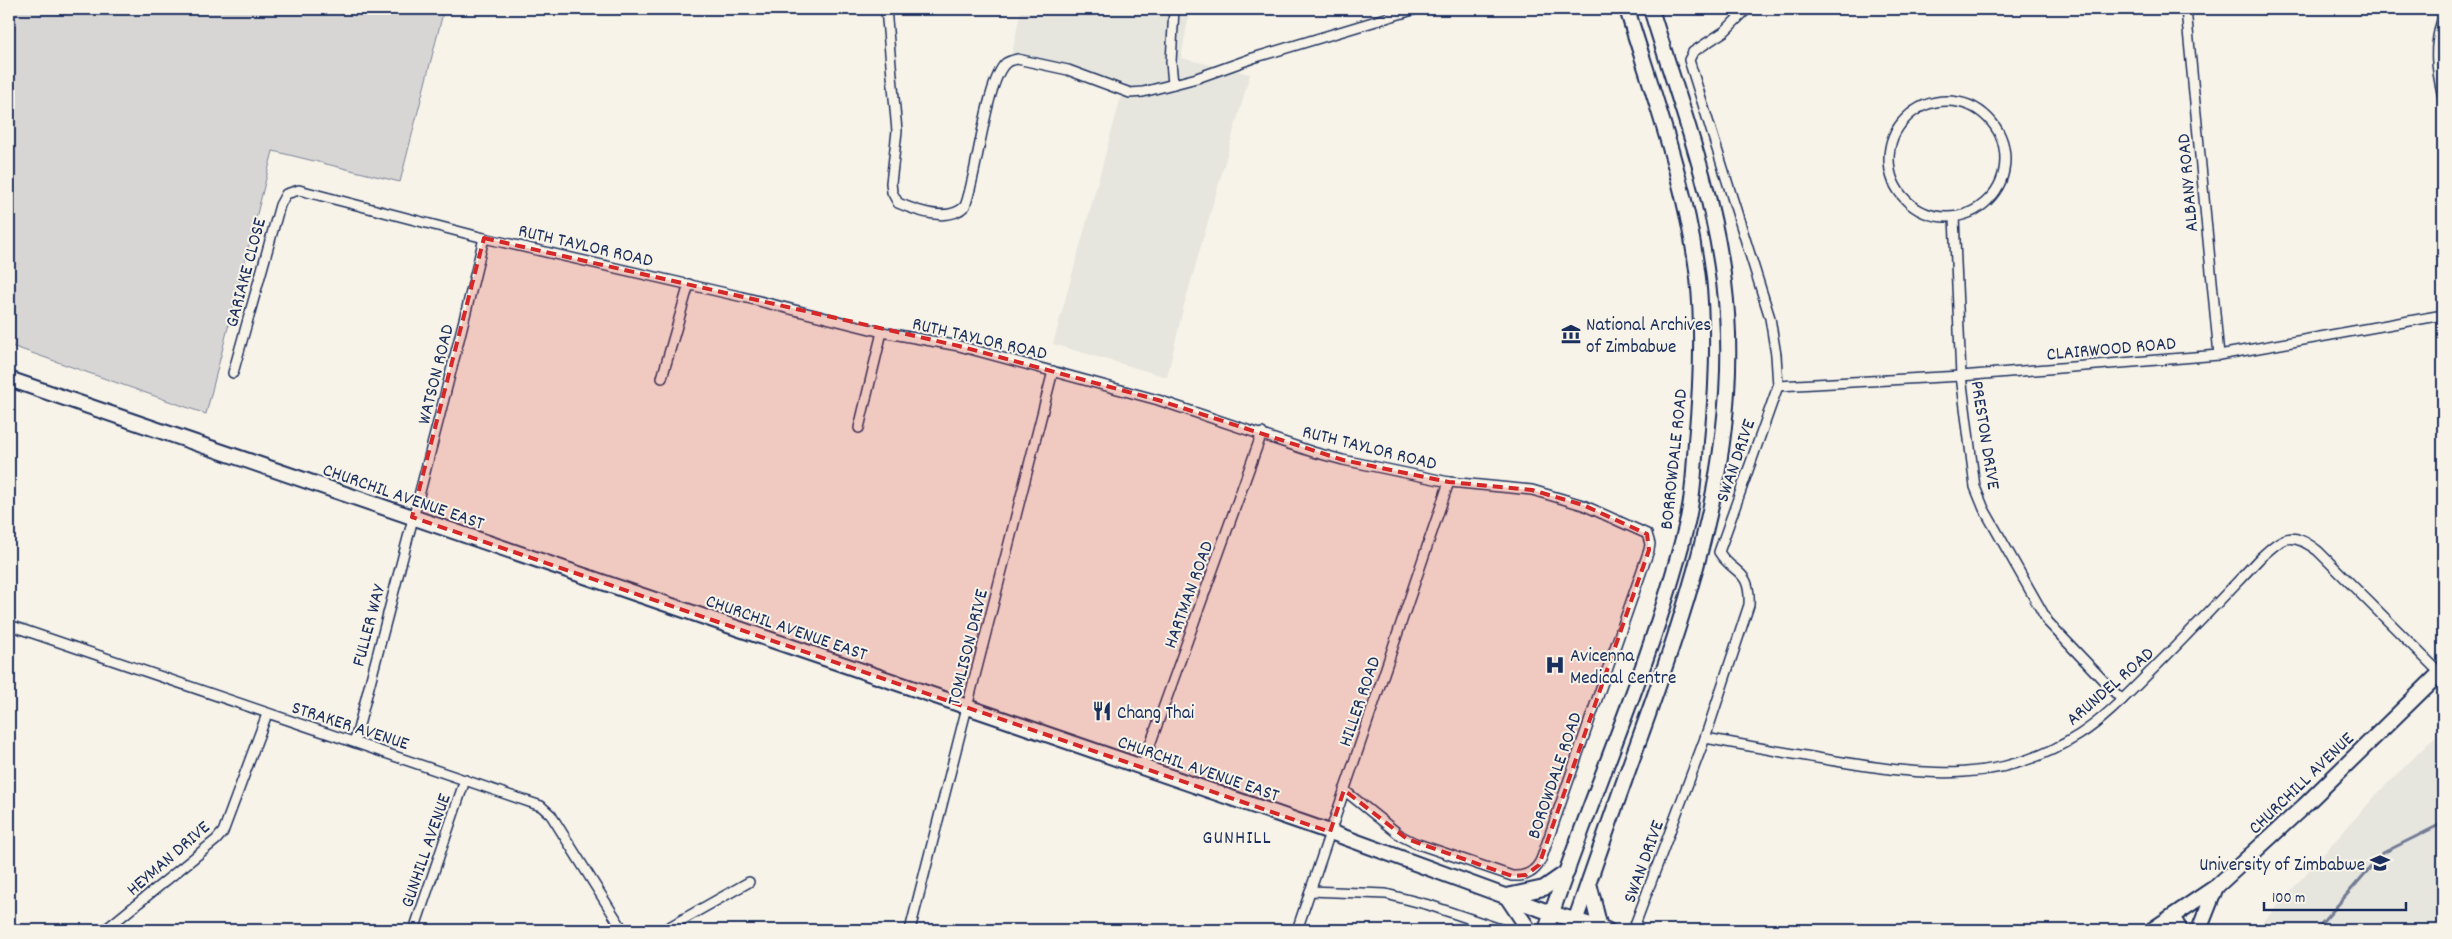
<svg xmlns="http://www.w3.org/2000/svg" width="2452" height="939" font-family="Dekko,sans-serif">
<rect width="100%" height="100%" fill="#f7f3e8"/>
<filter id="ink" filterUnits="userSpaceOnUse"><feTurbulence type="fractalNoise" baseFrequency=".02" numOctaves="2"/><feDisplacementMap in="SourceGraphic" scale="10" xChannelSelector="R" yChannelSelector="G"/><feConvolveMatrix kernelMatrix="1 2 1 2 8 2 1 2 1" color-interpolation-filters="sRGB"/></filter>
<g filter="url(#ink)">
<g fill="#e6e5de">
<polygon points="1021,9 1190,9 1181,58 1250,74 1183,309 1167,377 1053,344 1125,83 1012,54"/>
<polygon points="2443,729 2443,930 2256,930 2376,795"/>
</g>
<polygon fill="#d7d6d4" stroke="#798299" points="9,9 444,9 400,182 273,151 206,414 9,345"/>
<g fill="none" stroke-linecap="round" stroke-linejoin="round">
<polyline stroke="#727c95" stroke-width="3" points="2316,930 2383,853 2443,823"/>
<defs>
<g id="street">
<path d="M886 9 897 131 891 183 892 192 898 203C917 211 949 223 965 206 977 177 986 80 1006 63 1009 61 1013 60 1017 59L1068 70 1130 93 1143 92 1197 78 1253 58 1416 9"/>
<polyline points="2186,9 2219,355"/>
<path d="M2443 17C2433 46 2436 68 2443 97"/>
<polyline points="1173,84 1171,62 1174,9"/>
<circle cx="1947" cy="159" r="58"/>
<polyline points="1954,217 1961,376 1975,487 1984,509 2048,622 2122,700"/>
<path d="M233 373 280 205 286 194 299 190 484 238 743 297 882 332 959 346 1158 400 1313 452 1343 460 1449 482 1532 490 1583 505 1647 534 1650 544 1649 550 1542 857C1537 871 1527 877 1512 876L1415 843 1401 836 1344 790"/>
<polyline points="662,378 689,284"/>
<polyline points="1778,386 1961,376 2219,355 2443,315"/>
<polyline points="859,428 882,332"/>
<polyline points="9,625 541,806 551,815 623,930"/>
<path d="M1705 738C1750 746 1796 755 1842 762 1928 776 2002 784 2079 735 2104 719 2126 696 2147 675 2186 637 2222 598 2260 558 2283 537 2291 530 2318 551L2440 673"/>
<path d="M355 741C398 573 444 406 484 238"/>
<polyline points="1142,767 1262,433"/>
<polyline points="1310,891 1386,894 1429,905 1503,930"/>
<polyline points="105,930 216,840 223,832 267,714"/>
<polyline points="414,930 465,780"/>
<polyline points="664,930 749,882"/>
<polyline points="910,930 1053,371"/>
<polyline points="1297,930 1449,482"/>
<path d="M1633 930 1705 738 1749 605C1751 568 1733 575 1719 552L1778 386 1776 355 1770 318 1689 60 1693 52 1725 31 1747 9"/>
</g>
<g id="secondary">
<polyline points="9,379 1020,725 1330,832 1551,913 1607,930"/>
<polyline points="1589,883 1600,928"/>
<polyline points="1507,896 1544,888 1567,872"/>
<polyline points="1507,897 1529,930"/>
<polyline points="2173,918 2180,930"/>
<path d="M1546 930C1590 797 1650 668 1685 531 1693 502 1694 471 1696 441 1701 387 1704 332 1698 278 1687 186 1654 97 1627 9"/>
<path d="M1572 930C1594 867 1616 803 1639 740 1692 593 1744 441 1724 282 1713 189 1678 98 1651 9"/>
<polyline points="2152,930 2217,886 2304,806 2443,670"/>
<polyline points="2199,930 2216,887"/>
</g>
</defs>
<use href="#street" stroke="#1b2f5e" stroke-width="12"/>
<use href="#secondary" stroke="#1b2f5e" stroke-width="18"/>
<use href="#street" stroke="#f7f3e8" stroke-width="9"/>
<use href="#secondary" stroke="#f7f3e8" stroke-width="14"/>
</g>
</g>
<path fill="#d62828" fill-opacity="0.2" stroke="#d62828" stroke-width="4" stroke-dasharray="10 6" stroke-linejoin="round" d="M484 238 959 346 1158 400 1343 460 1449 482 1532 490 1583 505 1647 534 1649 550 1539 865 1526 875 1512 876 1407 839 1344 790 1330 832 412 517Z"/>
<defs>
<symbol id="museum-bare" viewBox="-9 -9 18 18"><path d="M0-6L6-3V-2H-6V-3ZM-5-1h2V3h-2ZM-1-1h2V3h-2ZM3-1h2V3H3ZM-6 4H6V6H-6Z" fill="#1b2f5e" stroke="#f7f3e8" stroke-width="2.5" paint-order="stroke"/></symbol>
<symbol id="hospital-bare" viewBox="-9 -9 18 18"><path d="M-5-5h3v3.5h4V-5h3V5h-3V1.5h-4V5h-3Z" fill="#1b2f5e" stroke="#f7f3e8" stroke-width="2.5" paint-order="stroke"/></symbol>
<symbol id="restaurant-bare" viewBox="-9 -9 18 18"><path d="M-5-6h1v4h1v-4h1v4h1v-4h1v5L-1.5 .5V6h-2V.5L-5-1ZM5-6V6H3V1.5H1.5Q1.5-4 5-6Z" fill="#1b2f5e" stroke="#f7f3e8" stroke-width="2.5" paint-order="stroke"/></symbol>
<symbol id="university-bare" viewBox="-9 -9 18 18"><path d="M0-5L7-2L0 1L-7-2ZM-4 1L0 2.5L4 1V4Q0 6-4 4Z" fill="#1b2f5e" stroke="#f7f3e8" stroke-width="2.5" paint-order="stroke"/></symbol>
</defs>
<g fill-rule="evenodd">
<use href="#museum-bare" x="1557" y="320" width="28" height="28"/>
<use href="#hospital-bare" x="1541" y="651" width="28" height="28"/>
<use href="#restaurant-bare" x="1088" y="697" width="28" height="28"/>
<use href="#university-bare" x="2366" y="849" width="28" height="28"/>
</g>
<g text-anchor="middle" stroke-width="4" stroke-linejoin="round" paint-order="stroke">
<g font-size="19" fill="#1b2f5e" stroke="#f7f3e8">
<text transform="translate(2186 183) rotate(-95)" y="7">ALBANY ROAD</text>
<text transform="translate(586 244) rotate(13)" y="7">RUTH TAYLOR ROAD</text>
<text transform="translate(244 272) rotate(-75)" y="7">GARIAKE CLOSE</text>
<text transform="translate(980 337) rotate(13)" y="7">RUTH TAYLOR ROAD</text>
<text transform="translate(2111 347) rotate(-5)" y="7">CLAIRWOOD ROAD</text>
<text transform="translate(434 374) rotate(-76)" y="7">WATSON ROAD</text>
<text transform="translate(1987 435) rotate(81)" y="7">PRESTON DRIVE</text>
<text transform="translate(1370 446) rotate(14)" y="7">RUTH TAYLOR ROAD</text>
<text transform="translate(1672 459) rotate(-84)" y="7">BORROWDALE ROAD</text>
<text transform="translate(1734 460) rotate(-71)" y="7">SWAN DRIVE</text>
<text transform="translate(404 495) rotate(19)" y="7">CHURCHIL AVENUE EAST</text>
<text transform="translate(1187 594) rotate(-70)" y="7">HARTMAN ROAD</text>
<text transform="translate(367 625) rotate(-75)" y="7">FULLER WAY</text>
<text transform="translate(787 626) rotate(19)" y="7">CHURCHIL AVENUE EAST</text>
<text transform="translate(966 647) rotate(-76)" y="7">TOMLISON DRIVE</text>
<text transform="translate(2109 685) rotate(-41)" y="7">ARUNDEL ROAD</text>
<text transform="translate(1358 701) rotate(-71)" y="7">HILLER ROAD</text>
<text transform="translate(351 724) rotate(18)" y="7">STRAKER AVENUE</text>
<text transform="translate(1199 767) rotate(19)" y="7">CHURCHIL AVENUE EAST</text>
<text transform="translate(1553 775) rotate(-71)" y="7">BOROWDALE ROAD</text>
<text transform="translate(2300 782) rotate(-44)" y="7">CHURCHILL AVENUE</text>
<text transform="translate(424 850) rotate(-71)" y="7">GUNHILL AVENUE</text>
<text transform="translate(167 857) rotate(-41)" y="7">HEYMAN DRIVE</text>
<text transform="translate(1642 861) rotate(-70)" y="7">SWAN DRIVE</text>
</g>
<g font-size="19" fill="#1b2f5e" stroke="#f7f3e8" text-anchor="start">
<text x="1586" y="330">National Archives<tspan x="1586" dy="22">of Zimbabwe</tspan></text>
<text x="1570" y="661">Avicenna<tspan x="1570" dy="22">Medical Centre</tspan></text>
<text x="1117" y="718">Chang Thai</text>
<text x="2365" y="870" text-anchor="end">University of Zimbabwe</text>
</g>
<g font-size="20" letter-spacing="1" fill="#1b2f5e" stroke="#f7f3e8">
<text x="1237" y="843">GUNHILL</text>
</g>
</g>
<rect width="2452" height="939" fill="none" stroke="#f7f3e8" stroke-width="30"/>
<rect x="15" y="15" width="2422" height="909" fill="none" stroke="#1b2f5e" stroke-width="2" filter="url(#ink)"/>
<path d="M2264 902v8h142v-8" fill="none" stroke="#1b2f5e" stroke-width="2.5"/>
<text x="2272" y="902" font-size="15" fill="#1b2f5e" stroke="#f7f3e8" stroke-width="4" paint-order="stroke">100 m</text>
</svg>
